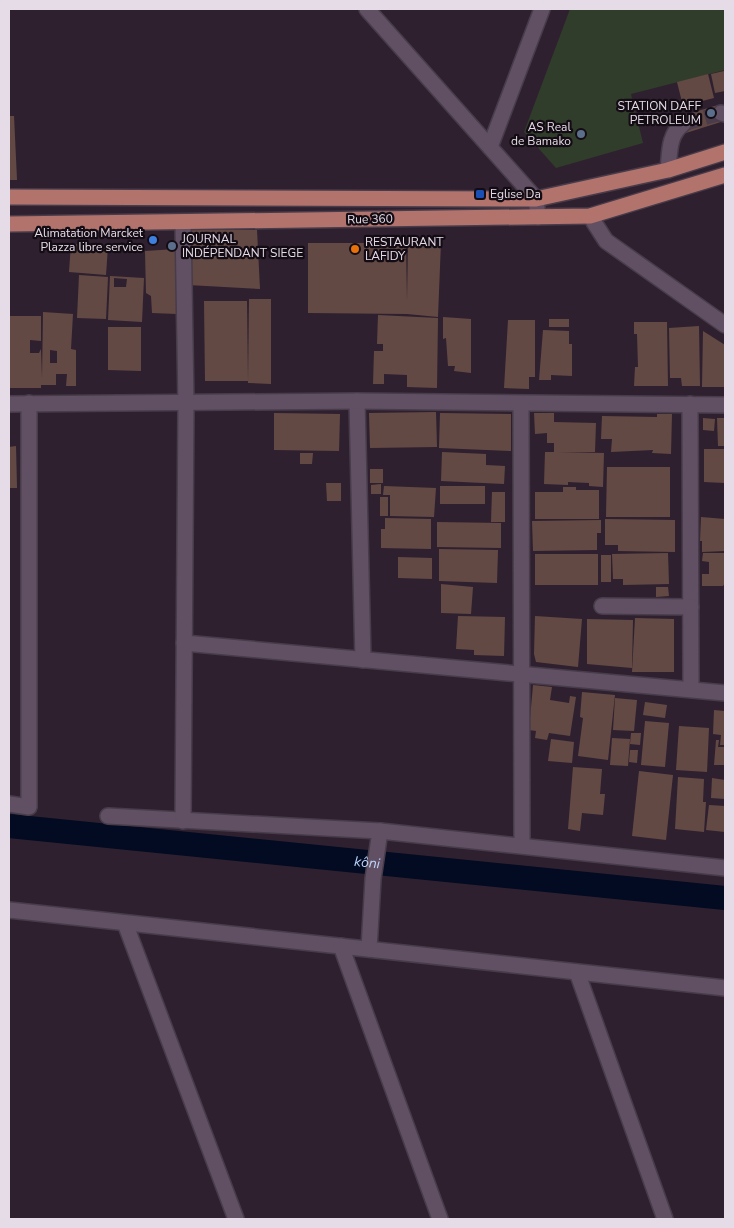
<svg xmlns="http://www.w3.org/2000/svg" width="734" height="1228" font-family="'Nunito Sans',sans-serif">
<rect width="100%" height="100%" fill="#2f2030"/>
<polygon fill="#303d2a" points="570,9 725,9 725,70 631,94 643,143 556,168 524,132"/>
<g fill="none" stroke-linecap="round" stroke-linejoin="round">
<path stroke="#020b21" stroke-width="24" id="s1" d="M9 826 725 898"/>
</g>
<g fill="#634944" fill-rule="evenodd">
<polygon points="724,71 725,91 715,93 711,74"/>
<polygon points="708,74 714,98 683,106 677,82"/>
<polygon points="718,105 724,121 686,133 681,116"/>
<polygon points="9,116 14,116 17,180 9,180"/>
<polygon points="187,229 257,230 260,289 188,285"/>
<polygon points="441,242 438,317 407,314 308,313 308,243 406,243 407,301 408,243"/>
<polygon points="71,244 108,246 106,275 69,272"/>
<polygon points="176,249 177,314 152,313 151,296 146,293 145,251"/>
<polygon points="79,275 108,277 106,319 77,318"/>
<path d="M110 276 144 278 142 322 108 320ZM114 278 127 279 126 287H114Z"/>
<polygon points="249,299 271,299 271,384 248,383"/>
<polygon points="204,301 247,301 248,381 205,381"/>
<path d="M43 312 73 314 71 349 76 350V386H66L67 374H56V385H41V388H9V316H41V341L30 340V353H39L41 349 42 378ZM50 350 57 351V363H50Z"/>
<polygon points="378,315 438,318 437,388 407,387 407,375 384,374 384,384 373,384 374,351 383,351 383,344 377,344"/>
<polygon points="443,317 471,319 471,373 454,371 455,366 448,366 446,338 443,339"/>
<rect x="549" y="319" width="20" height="8"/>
<polygon points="508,320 535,320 535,377 529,377 529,389 504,388"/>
<polygon points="634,322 667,322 668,386 634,386 635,367 638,367 637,334 634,334"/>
<polygon points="699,326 700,386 682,386 681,378 670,378 669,328"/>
<polygon points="108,327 141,327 141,371 108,370"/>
<polygon points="543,330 569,331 569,344 572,344 572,376 551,375 551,380 539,380"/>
<polygon points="703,331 725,345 725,387 702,387"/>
<polygon points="436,412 437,447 370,448 369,413"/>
<polygon points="274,413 340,414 339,451 274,450"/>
<polygon points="440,413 511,414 511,451 439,448"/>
<polygon points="534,413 554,413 554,422 596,423 595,452 558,452 604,453 603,487 589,486 589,483 568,482 568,485 544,484 545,452 554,452 554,443 547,443 547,433 535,434"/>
<polygon points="657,414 672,414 671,454 652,453 653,450 611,452 612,439 601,439 602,416 657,417"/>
<polygon points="703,418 715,419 714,431 703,430"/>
<polygon points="717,418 725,418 725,446 718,446"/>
<polygon points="16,446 17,488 9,488 9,447"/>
<polygon points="704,449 725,449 725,483 704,482"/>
<polygon points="442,452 486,454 486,465 505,466 504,484 441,481"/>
<polygon points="300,453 313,453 312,464 300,464"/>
<polygon points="607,467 670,467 670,517 606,517"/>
<rect x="370" y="469" width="13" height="14"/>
<polygon points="326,483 341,483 341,501 327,501"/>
<polygon points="381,484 381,494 371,494 371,485"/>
<polygon points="384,486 436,488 434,517 390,516 390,495 383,495"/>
<rect x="440" y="486" width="45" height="18"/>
<polygon points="563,487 576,487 576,490 599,490 599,519 535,519 535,492 563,492"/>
<polygon points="492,492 505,492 505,522 491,522"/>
<rect x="380" y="497" width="8" height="19"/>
<polygon points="701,517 725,519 725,551 702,552 702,541 700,541"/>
<polygon points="385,518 431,519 431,549 381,548 381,529 385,529"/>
<polygon points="605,519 675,520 675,552 618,551 618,545 605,545"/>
<polygon points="601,520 601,533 597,533 597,550 533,551 532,521"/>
<polygon points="437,522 501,523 501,548 437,547"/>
<polygon points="439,549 498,550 497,583 439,581"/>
<polygon points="668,553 669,584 623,585 623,579 613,579 612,554"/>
<polygon points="703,553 725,553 725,583 723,586 702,586 702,574 709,574 709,562 702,561"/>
<rect x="535" y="554" width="63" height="31"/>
<rect x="601" y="555" width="10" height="27"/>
<polygon points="398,557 432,558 432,579 398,578"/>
<polygon points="441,584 473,587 471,614 441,613"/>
<polygon points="656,587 668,587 669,596 656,597"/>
<polygon points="458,616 505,617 504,656 474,655 474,650 456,649"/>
<polygon points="535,616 582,619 578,667 536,662 534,654"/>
<polygon points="635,618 674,619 674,672 632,672"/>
<polygon points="587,619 633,620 632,668 587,664"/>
<polygon points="533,685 552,687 550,700 569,703 570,696 576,697 570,736 549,733 547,740 535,738 536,731 529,730"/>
<polygon points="582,692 615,695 608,760 578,756 583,718 580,717"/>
<polygon points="615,698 637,700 634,731 613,730"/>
<polygon points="645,702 667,705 665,718 643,715"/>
<polygon points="714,710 725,711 725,745 720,745 721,735 713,734"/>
<polygon points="645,721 669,723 665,767 641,765"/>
<polygon points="679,726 709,728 707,772 676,770"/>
<polygon points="631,733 641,733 640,745 630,744"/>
<polygon points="612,738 630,739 628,766 610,765"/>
<polygon points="551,739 574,742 572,763 548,761"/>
<polygon points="716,740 719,740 718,747 725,747 725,765 714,765"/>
<polygon points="630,750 638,750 637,763 629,762"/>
<polygon points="573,767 602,769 600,794 605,794 603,815 582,813 580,831 568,829"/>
<polygon points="639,771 673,775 666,840 632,836"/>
<polygon points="678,777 704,779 703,802 706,802 704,832 675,829"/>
<polygon points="712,778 725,780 725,799 711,798"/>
<polygon points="709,805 725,806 725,832 706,830"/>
</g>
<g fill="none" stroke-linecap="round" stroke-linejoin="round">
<polyline stroke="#4a3c4b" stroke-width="15" stroke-dasharray="15 8" stroke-linecap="butt" points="683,124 721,113"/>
<defs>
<g id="minor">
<polyline points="367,9 536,199 538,217"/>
<polyline points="721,113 725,114"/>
<polyline points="490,147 542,9"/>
<path d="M668 170C670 153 668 135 683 124"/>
<polyline points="590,216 606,241 725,325"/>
<polyline points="357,401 363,660"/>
<polyline points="9,404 357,401 725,405"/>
<polyline points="521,404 522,845"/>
<polyline points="690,404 691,688"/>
<polyline points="602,606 691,607"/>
<polyline points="184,643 725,693"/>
<polyline points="9,804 29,807 29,403"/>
<polyline points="108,816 380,831 725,868"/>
<polyline points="183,821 186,404 183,222"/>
<polyline points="9,910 725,988"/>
<polyline points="125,923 236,1219"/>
<polyline points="341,946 440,1219"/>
<polyline points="369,949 373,879 380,831"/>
<polyline points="577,972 665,1219"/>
</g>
<g id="major">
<polyline points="9,197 536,199 668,170 725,152"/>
<polyline points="9,224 590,216 725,175"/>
</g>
</defs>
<use href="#minor" stroke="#483c4a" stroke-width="18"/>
<use href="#major" stroke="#483c4a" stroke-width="18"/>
<use href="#minor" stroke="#615063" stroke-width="15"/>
<use href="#major" stroke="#b2736c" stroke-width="15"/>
</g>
<g fill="#5c6f8a" stroke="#130c14" stroke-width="2">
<circle cx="711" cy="113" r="5"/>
<circle cx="581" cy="134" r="5"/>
<circle cx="172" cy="246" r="5"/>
</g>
<rect fill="#1a4fb4" stroke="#130c14" stroke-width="2" x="475" y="189" width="10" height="10" rx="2.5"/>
<circle fill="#3f7fe0" stroke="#130c14" stroke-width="2" cx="153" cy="240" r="5"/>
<circle fill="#e8710a" stroke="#130c14" stroke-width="2" cx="355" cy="249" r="5"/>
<g text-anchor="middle" stroke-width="4.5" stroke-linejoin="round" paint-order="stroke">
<g font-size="12" fill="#e6dce7" stroke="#130c14" text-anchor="end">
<text x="701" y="110">STATION DAFF<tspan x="701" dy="14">PETROLEUM</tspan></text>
<text x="571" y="131">AS Real<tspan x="571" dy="14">de Bamako</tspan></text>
<text x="490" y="198" text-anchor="start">Eglise Da</text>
<text x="143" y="237">Alimatation Marcket<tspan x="143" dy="14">Plazza libre service</tspan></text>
<text x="182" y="243" text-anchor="start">JOURNAL<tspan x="182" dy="14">INDÉPENDANT SIEGE</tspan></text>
<text x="365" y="246" text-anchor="start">RESTAURANT<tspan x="365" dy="14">LAFIDY</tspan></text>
</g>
<g font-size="12" fill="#e6dce7" stroke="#130c14">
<text transform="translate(370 219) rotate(-1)" y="4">Rue 360</text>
</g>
<g font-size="14" font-style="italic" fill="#bbd3fc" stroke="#130c14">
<text dy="5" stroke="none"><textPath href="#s1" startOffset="360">kôni</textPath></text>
</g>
</g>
<rect width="734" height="1228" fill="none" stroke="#e6dce7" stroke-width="20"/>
</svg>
